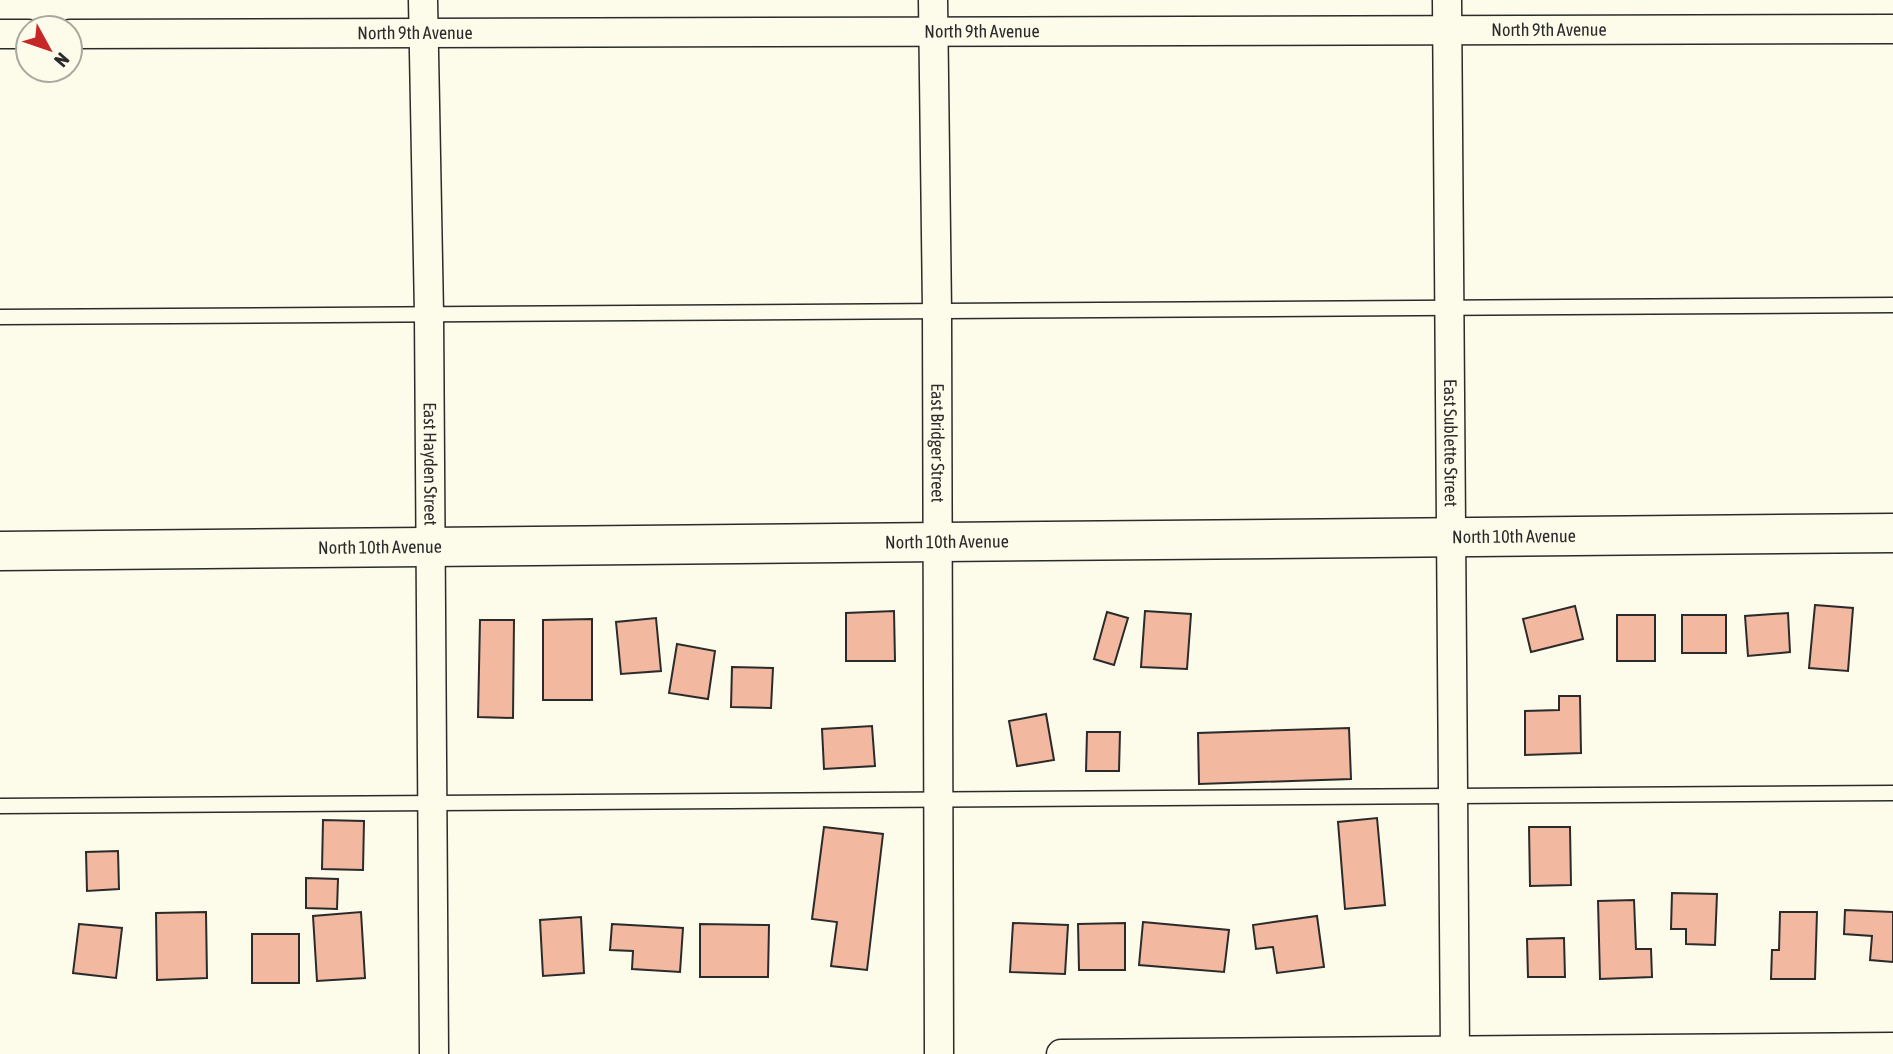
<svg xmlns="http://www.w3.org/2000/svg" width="1893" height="1054" font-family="'Asap Condensed',sans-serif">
<rect width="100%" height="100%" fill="#fdfbea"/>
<g fill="#f2b8a0" stroke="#2b2b2b" stroke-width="2">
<polygon points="1815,605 1853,608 1848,671 1809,668"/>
<polygon points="1575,606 1583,639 1531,652 1523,619"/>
<polygon points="894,611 895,661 846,661 846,613"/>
<polygon points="1145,611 1191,614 1187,669 1141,667"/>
<polygon points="1107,612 1128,618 1114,665 1094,659"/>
<polygon points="1788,613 1790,652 1748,656 1745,616"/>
<rect x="1617" y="615" width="38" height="46"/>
<rect x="1682" y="615" width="44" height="38"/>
<polygon points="656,618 661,671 621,674 616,622"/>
<polygon points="592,619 592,700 543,700 543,620"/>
<polygon points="480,620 514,620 513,718 478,717"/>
<polygon points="677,644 715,651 708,699 669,693"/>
<polygon points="732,667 773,668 771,708 731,707"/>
<polygon points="1559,696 1580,696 1581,753 1525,755 1525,711 1559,710"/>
<polygon points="1046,714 1054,760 1017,766 1009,721"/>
<polygon points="872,726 875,766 824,769 822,729"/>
<polygon points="1349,728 1351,779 1199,784 1198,733"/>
<polygon points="1087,732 1120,732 1119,771 1086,771"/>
<polygon points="1377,818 1385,905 1345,909 1338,822"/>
<polygon points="323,820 364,821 363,870 322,869"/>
<polygon points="824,827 883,834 867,970 831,966 837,922 812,919"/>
<polygon points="1529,827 1570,827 1571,885 1530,886"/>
<polygon points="118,851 119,889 87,891 86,852"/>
<polygon points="306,878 338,879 337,909 306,908"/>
<polygon points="1672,893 1717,894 1715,945 1686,944 1686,929 1671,929"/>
<polygon points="1634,900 1636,949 1651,949 1652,977 1600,979 1598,901"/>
<polygon points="1845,910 1893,912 1893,962 1870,960 1872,936 1844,934"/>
<polygon points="206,912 207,978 157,980 156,913"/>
<polygon points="361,912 365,978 317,981 313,916"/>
<polygon points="1780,912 1817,912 1815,979 1771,979 1772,950 1779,950"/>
<polygon points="1317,916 1324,967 1277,973 1273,947 1256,949 1253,925"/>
<polygon points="581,917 584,973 543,976 540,920"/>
<polygon points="1143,922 1229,930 1224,972 1139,965"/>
<polygon points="1013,923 1068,925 1065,974 1010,972"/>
<polygon points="1125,923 1125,970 1079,970 1078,924"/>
<polygon points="79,924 122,928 116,978 73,973"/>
<polygon points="612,924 683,928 680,972 632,969 633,951 610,950"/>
<polygon points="700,924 769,925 768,977 700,977"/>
<rect x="252" y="934" width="47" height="49"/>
<polygon points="1564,938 1565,977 1528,977 1527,939"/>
</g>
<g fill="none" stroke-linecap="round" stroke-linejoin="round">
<defs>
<g id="lane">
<polyline points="0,317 1893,305"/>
<polyline points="0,806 1893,793"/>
</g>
<g id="street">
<path id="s1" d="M423 0 429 314 434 1054"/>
<path id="s2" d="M933 0 937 311 939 1054"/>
<path id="s3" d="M1447 0 1455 1054"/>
<polyline points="0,34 28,34"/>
<path id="s4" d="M70 34 1893 29"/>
<polyline points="1061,1054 1893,1047"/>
</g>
<g id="secondary">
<path id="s5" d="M0 551 1893 533"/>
</g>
</defs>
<use href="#lane" stroke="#2b2b2b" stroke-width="17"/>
<use href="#street" stroke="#2b2b2b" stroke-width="31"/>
<use href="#secondary" stroke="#2b2b2b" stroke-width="41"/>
<use href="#lane" stroke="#fdfbea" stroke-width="14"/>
<use href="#street" stroke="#fdfbea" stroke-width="28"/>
<use href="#secondary" stroke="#fdfbea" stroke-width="38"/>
</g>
<g text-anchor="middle" stroke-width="5" stroke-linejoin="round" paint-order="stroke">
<g font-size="18" fill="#2b2b2b" stroke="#fdfbea">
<text dy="6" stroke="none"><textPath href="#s4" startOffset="1479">North 9th Avenue</textPath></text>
<text dy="6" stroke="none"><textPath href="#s4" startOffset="912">North 9th Avenue</textPath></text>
<text dy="6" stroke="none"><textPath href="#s4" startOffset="345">North 9th Avenue</textPath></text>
<text dy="6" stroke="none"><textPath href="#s2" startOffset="443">East Bridger Street</textPath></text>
<text dy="6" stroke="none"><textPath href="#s3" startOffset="443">East Sublette Street</textPath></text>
<text dy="6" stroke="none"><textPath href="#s1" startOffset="464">East Hayden Street</textPath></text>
<text dy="6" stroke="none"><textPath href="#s5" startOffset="1514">North 10th Avenue</textPath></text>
<text dy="6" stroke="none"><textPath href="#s5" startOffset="947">North 10th Avenue</textPath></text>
<text dy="6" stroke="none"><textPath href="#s5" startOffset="380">North 10th Avenue</textPath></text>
</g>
</g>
<g transform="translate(49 49) rotate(130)"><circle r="33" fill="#fdfbea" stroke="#a9a89e" stroke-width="2"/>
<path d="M0-5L12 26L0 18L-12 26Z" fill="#c62828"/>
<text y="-10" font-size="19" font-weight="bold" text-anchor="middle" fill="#2b2b2b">N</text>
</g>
</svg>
